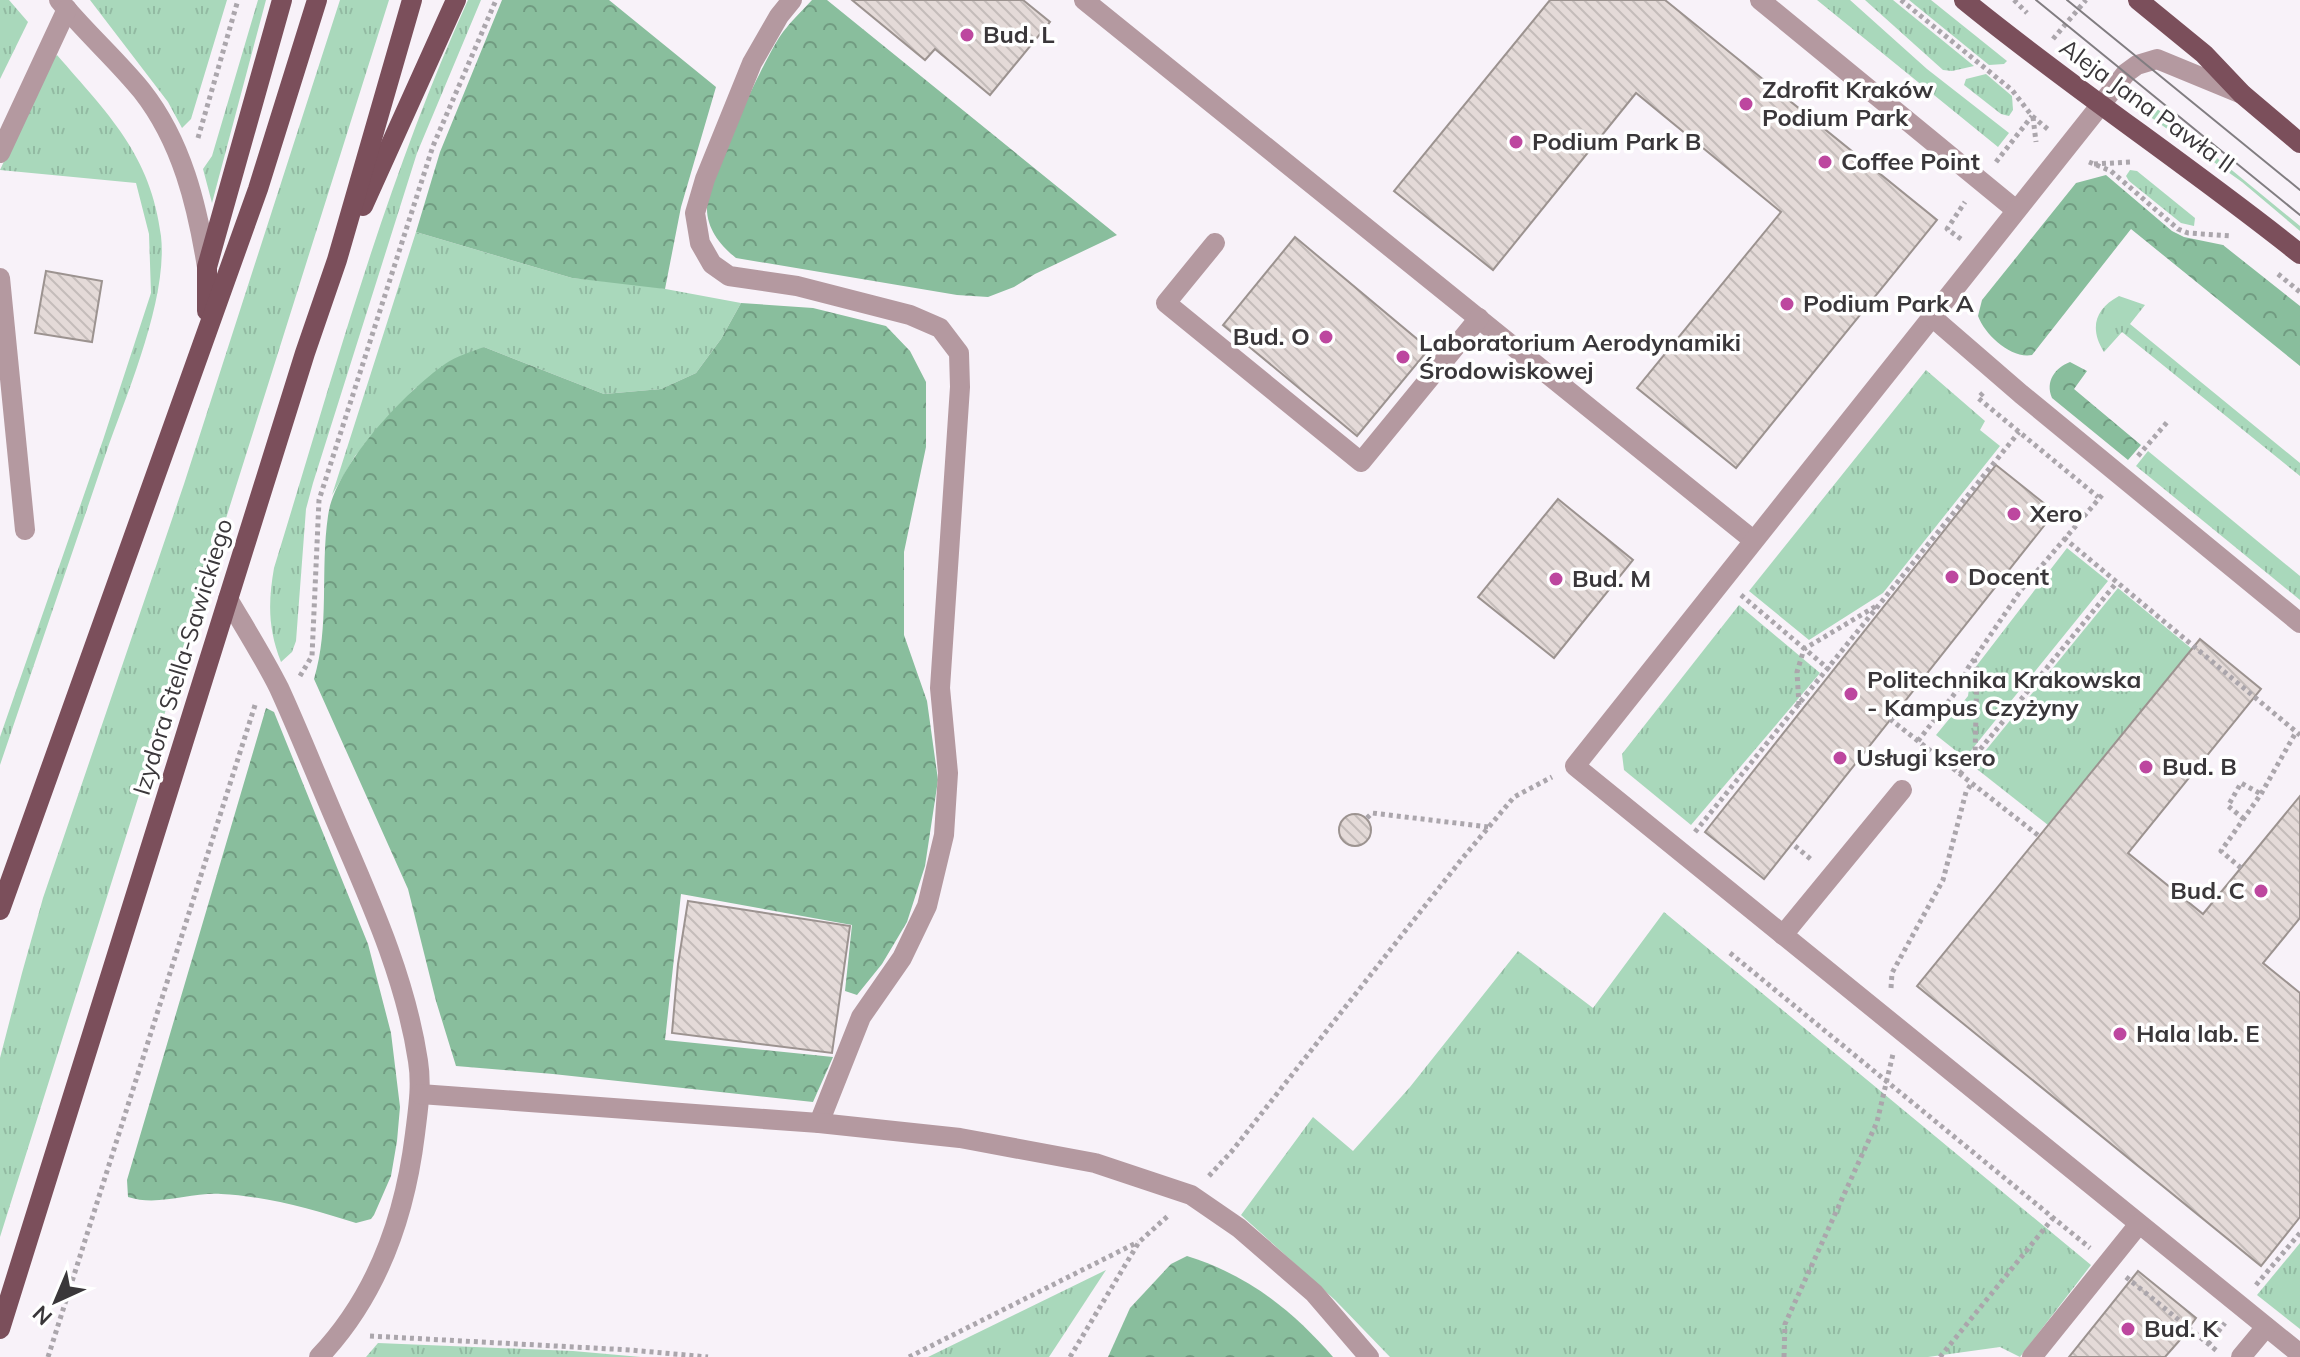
<svg xmlns="http://www.w3.org/2000/svg" width="2300" height="1357" font-family="Mulish,sans-serif">
<defs>
<pattern id="grass-tufts" width="24" height="20" patternUnits="userSpaceOnUse" patternTransform="scale(2)"><rect width="24" height="20" fill="#a9d8bb"/><path d="M3 7l-1-3M5 7V3M7 7l1-3M15 17l-1-3M17 17v-4M19 17l1-3" fill="none" stroke="#92baa2"/></pattern>
<pattern id="forest-crowns" width="20" height="18" patternUnits="userSpaceOnUse" patternTransform="scale(2)"><rect width="20" height="18" fill="#89be9d"/><path d="M2 6a3 3 0 1 1 6 0M12 15a3 3 0 1 1 6 0" fill="none" stroke="#719b81"/></pattern>
<pattern id="building-back-hatch" width="6" height="6" patternUnits="userSpaceOnUse" patternTransform="scale(2)"><rect width="6" height="6" fill="#e4dad8"/><path d="M-1 5l2 2M0 0l6 6M5-1l2 2" fill="none" stroke="#c4bcba"/></pattern>
</defs>
<rect width="100%" height="100%" fill="#f8f2f9"/>
<g fill="url(#grass-tufts)">
<polygon points="0,0 9,0 28,22 0,79"/>
<polygon points="90,0 227,0 191,119 182,128 168,102"/>
<polygon points="258,0 266,0 212,203 203,169 212,156"/>
<polygon points="340,0 389,0 0,1237 0,1058 22,973 43,898 184,484"/>
<path d="M468 0H481L417 153 313 483 306 509 296 641 292 652 281 662C268 629 268 603 274 568 333 376 385 183 468 0Z"/>
<polygon points="1817,0 1850,0 1927,69 2009,133 1998,147"/>
<polygon points="1865,0 1893,0 1974,66 1952,71 1943,70"/>
<polygon points="1909,0 1931,0 2007,61 2004,64 1989,65"/>
<path d="M57 55C108 114 151 155 161 236 168 299 127 393 106 453 71 557 35 661 0 765V737L103 440 151 293 149 234 136 183 0 170 50 62Z"/>
<polygon points="1986,74 2012,96 2013,110 2009,116 2001,114 1964,85 1966,79"/>
<polygon points="2133,89 2300,226 2300,231 2242,182 2125,99"/>
<polygon points="2130,170 2137,171 2195,218 2194,226 2181,223 2129,181 2126,176"/>
<polygon points="416,232 572,278 644,285 741,303 721,339 696,373 661,389 604,394 484,347 414,389 355,456 332,495"/>
<path d="M2119 296 2145 305 2130 324 2300 463V476L2122 332 2104 352C2089 328 2095 309 2119 296Z"/>
<polygon points="1926,370 1985,421 1980,430 2000,446 1883,593 1809,640 1749,591"/>
<polygon points="2148,451 2300,576 2300,600 2136,466"/>
<polygon points="2067,548 2108,581 1965,758 1936,735 1968,696 1971,673"/>
<polygon points="2118,588 2192,649 2048,825 1973,766"/>
<polygon points="1739,605 1820,673 1691,825 1624,770 1622,754"/>
<polygon points="1664,912 2091,1265 2020,1357 2000,1347 1928,1357 1390,1357 1335,1300 1241,1215 1313,1117 1353,1151 1410,1087 1518,951 1593,1008"/>
<polygon points="2300,1243 2300,1329 2257,1295"/>
<polygon points="1106,1270 1049,1357 928,1357"/>
<polygon points="378,1343 573,1351 641,1357 366,1357"/>
</g>
<g fill="url(#forest-crowns)">
<polygon points="502,0 609,0 716,87 681,207 665,289 572,278 416,232 440,152"/>
<path d="M812 0H827L1117 235 1035 274 1014 287 988 297 957 295 736 258C720 245 706 228 707 206 709 178 765 56 783 32 792 20 803 10 812 0Z"/>
<path d="M2106 175 2172 231 2184 237 2223 245 2300 306V366L2131 229 2032 355C2011 359 1985 335 1978 316L1982 300 2076 183Z"/>
<path d="M741 303 813 308 886 326 910 351 926 382V447L904 552V635L927 701 938 780 925 866 907 922 882 964 857 995 845 991 852 925 681 894 665 1040 833 1057 813 1102 553 1074 456 1066 436 1001 408 889 314 679C330 626 320 571 328 516 335 466 404 393 445 364 456 356 471 352 484 347L604 394 661 389 696 373 721 339Z"/>
<path d="M2070 362 2087 371 2074 389 2141 445 2128 460 2052 398C2045 381 2055 368 2070 362Z"/>
<path d="M266 708 274 712 368 944 391 1033 400 1107 397 1141 391 1176 374 1215 371 1219 356 1223C314 1210 266 1196 221 1194 191 1192 158 1207 128 1197L127 1180Z"/>
<path d="M1187 1256C1248 1275 1292 1310 1333 1357H1108L1130 1308 1171 1264Z"/>
</g>
<g fill="url(#building-back-hatch)" stroke="#9c9390" stroke-width="2">
<polygon points="852,0 1023,0 1050,22 990,95 935,49 925,60"/>
<polygon points="1550,0 1665,0 1937,220 1736,468 1637,388 1781,212 1636,93 1493,270 1394,191"/>
<polygon points="1295,237 1429,349 1357,436 1223,325"/>
<polygon points="46,271 102,281 92,342 35,333"/>
<polygon points="1996,465 2055,512 1764,879 1705,832"/>
<polygon points="1558,499 1633,560 1554,658 1478,597"/>
<polygon points="2200,639 2261,689 2128,853 2203,914 2300,796 2300,918 2263,963 2300,993 2300,1217 2261,1266 1917,986"/>
<circle cx="1355" cy="830" r="16"/>
<polygon points="688,901 850,926 832,1053 672,1033 678,964"/>
<polygon points="2138,1271 2196,1318 2179,1341 2165,1357 2069,1357"/>
</g>
<g fill="none" stroke-linecap="round" stroke-linejoin="round">
<g stroke="#aba6ac" stroke-width="5" stroke-dasharray="4 4" stroke-linecap="butt">
<polyline points="1901,0 2012,90 2032,116 2050,131"/>
<polyline points="2014,0 2027,13"/>
<polyline points="2053,39 2086,0"/>
<polyline points="2033,117 2036,142"/>
<polyline points="198,138 238,0"/>
<polyline points="1996,162 2032,116"/>
<polyline points="2089,162 2111,171 2178,229 2188,233 2232,236"/>
<polyline points="2094,164 2131,162"/>
<polyline points="1961,239 1947,229 1965,202"/>
<polyline points="2278,274 2300,292"/>
<polyline points="1983,393 1978,398 2098,497"/>
<polyline points="2138,456 2169,420"/>
<polyline points="2064,538 2300,735"/>
<polyline points="1741,595 1832,672"/>
<polyline points="1974,659 1977,670 1975,756"/>
<polyline points="300,676 312,656 319,500 433,146 496,0"/>
<polyline points="1799,705 1797,672 1804,649 1878,605"/>
<polyline points="1890,719 2039,836"/>
<polyline points="1918,741 1959,688 1968,668 2021,590 2103,494"/>
<polyline points="1960,774 2117,582"/>
<polyline points="1367,818 1372,813 1489,827"/>
<polyline points="2244,819 2228,806 2241,783 2261,794"/>
<polyline points="1695,832 2019,432"/>
<polyline points="1795,846 1813,861"/>
<polyline points="2241,868 2221,851 2261,794 2296,732"/>
<polyline points="1730,953 2090,1248"/>
<polyline points="1891,988 1892,973 1943,880 1966,792 1972,783"/>
<polyline points="1209,1176 1232,1151 1461,860 1514,797 1552,777"/>
<polyline points="2126,1277 2217,1351"/>
<polyline points="2256,1285 2300,1233"/>
<polyline points="370,1336 630,1350 708,1357"/>
<polyline points="2208,1344 2225,1323"/>
<polyline points="48,1357 256,702"/>
<polyline points="909,1357 1138,1242"/>
<polyline points="1070,1357 1139,1242 1170,1214"/>
<polyline points="1784,1357 1785,1324 1877,1122 1893,1054"/>
<polyline points="1940,1357 2053,1218"/>
</g>
<g stroke="#b499a0" stroke-width="20">
<path d="M59 0C85 32 116 59 142 91 182 142 197 205 207 267"/>
<polyline points="792,0 779,16 752,63 705,179 695,213 700,243 712,264 729,276 797,286 910,315 940,328 959,353 960,387 940,688 948,773 944,835 927,906 902,958 861,1017 819,1123"/>
<polyline points="1084,0 1753,540"/>
<polyline points="1760,0 2016,210"/>
<polyline points="2242,94 2157,59 2137,65 2126,73 1575,766 2300,1354"/>
<polyline points="0,153 67,9"/>
<polyline points="1215,243 1166,303 1361,462 1479,318"/>
<polyline points="0,278 25,530"/>
<polyline points="1932,317 2021,394 2300,623"/>
<path d="M228 599C245 628 264 658 279 688 301 736 320 785 341 833 373 907 406 981 418 1061 422 1086 418 1109 415 1134 405 1216 377 1296 319 1357"/>
<polyline points="1783,935 1902,790"/>
<polyline points="420,1094 819,1123 960,1138 1095,1163 1191,1195 1239,1228 1314,1293 1369,1357"/>
<polyline points="2032,1357 2139,1224"/>
<polyline points="2241,1357 2266,1327"/>
</g>
<g stroke="#7b4f5b" stroke-width="20">
<path d="M1964 0C2073 89 2190 166 2300 254"/>
<polyline points="2138,0 2204,54 2242,94 2300,143"/>
<polyline points="363,206 456,0"/>
<polyline points="207,311 207,267 282,0"/>
<polyline points="0,910 258,189 317,0"/>
<polyline points="0,1329 305,353 337,260 412,0"/>
</g>
<g stroke="#817d81" stroke-width="2">
<polyline points="2036,0 2300,215"/>
<polyline points="2067,0 2300,190"/>
</g>
</g>
<g fill="#bd479f" stroke="#fff" stroke-width="3">
<circle cx="967" cy="35" r="8"/>
<circle cx="1746" cy="104" r="8"/>
<circle cx="1516" cy="142" r="8"/>
<circle cx="1825" cy="162" r="8"/>
<circle cx="1787" cy="304" r="8"/>
<circle cx="1326" cy="337" r="8"/>
<circle cx="1403" cy="357" r="8"/>
<circle cx="2014" cy="514" r="8"/>
<circle cx="1952" cy="577" r="8"/>
<circle cx="1556" cy="579" r="8"/>
<circle cx="1851" cy="694" r="8"/>
<circle cx="1840" cy="758" r="8"/>
<circle cx="2146" cy="767" r="8"/>
<circle cx="2261" cy="891" r="8"/>
<circle cx="2120" cy="1034" r="8"/>
<circle cx="2128" cy="1329" r="8"/>
</g>
<g text-anchor="middle" stroke-width="7" stroke-linejoin="round" paint-order="stroke">
<g font-size="24" font-weight="bold" fill="#3a373a" stroke="#fff" text-anchor="start">
<text x="983" y="43">Bud. L</text>
<text x="1762" y="98">Zdrofit Kraków<tspan x="1762" dy="28">Podium Park</tspan></text>
<text x="1532" y="150">Podium Park B</text>
<text x="1841" y="170">Coffee Point</text>
<text x="1803" y="312">Podium Park A</text>
<text x="1310" y="345" text-anchor="end">Bud. O</text>
<text x="1419" y="351">Laboratorium Aerodynamiki<tspan x="1419" dy="28">Środowiskowej</tspan></text>
<text x="2030" y="522">Xero</text>
<text x="1968" y="585">Docent</text>
<text x="1572" y="587">Bud. M</text>
<text x="1867" y="688">Politechnika Krakowska<tspan x="1867" dy="28">- Kampus Czyżyny</tspan></text>
<text x="1856" y="766">Usługi ksero</text>
<text x="2162" y="775">Bud. B</text>
<text x="2245" y="899" text-anchor="end">Bud. C</text>
<text x="2136" y="1042">Hala lab. E</text>
<text x="2144" y="1337">Bud. K</text>
</g>
<g font-size="24" fill="#3a373a" stroke="#fff">
<text transform="translate(2147 106) rotate(36)" y="8">Aleja Jana Pawła II</text>
<text transform="translate(183 657) rotate(-73)" y="8">Izydora Stella-Sawickiego</text>
</g>
</g>
<g transform="translate(56 1301) rotate(224)" stroke="#ffffff" stroke-width="6" paint-order="stroke">
<path d="M0-6L14 30L0 20L-14 30Z" fill="#3a373a"/>
<text y="-12" font-size="22" font-weight="bold" text-anchor="middle" fill="#3a373a">N</text>
</g>
</svg>
